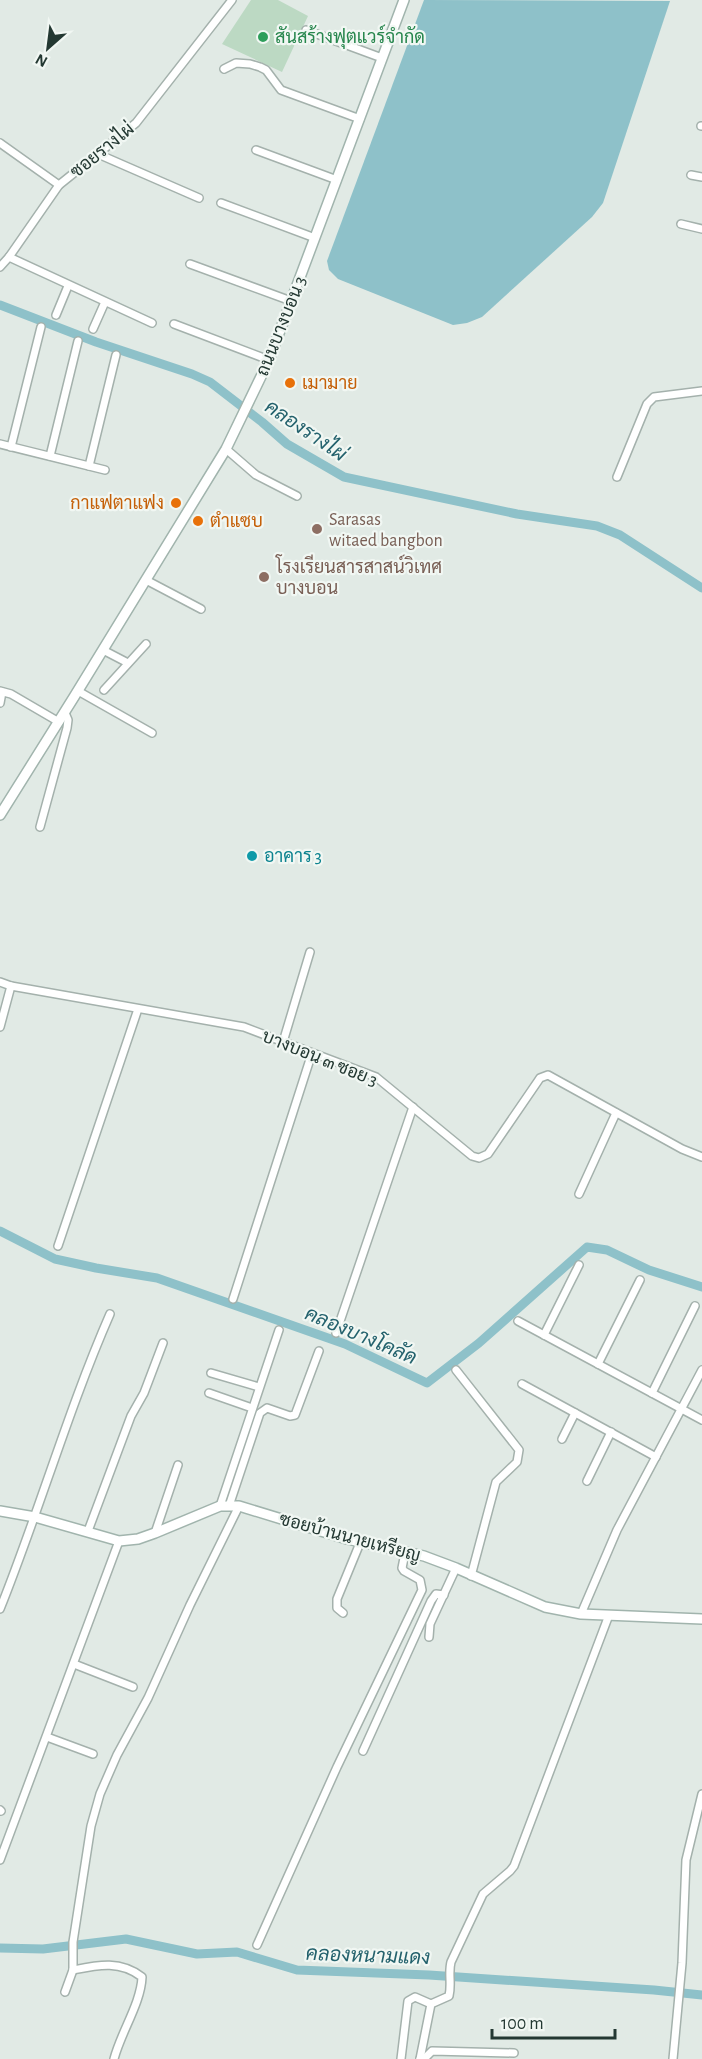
<svg xmlns="http://www.w3.org/2000/svg" width="702" height="2059" font-family="'Alegreya Sans',Sarabun,sans-serif">
<rect width="100%" height="100%" fill="#e1eae5"/>
<polygon fill="#bcd9c3" points="251,0 278,0 308,16 282,72 222,44"/>
<polygon fill="#8ec1c9" points="424,0 670,1 603,203 592,217 482,317 467,323 453,325 338,279 329,270 327,261"/>
<g fill="none" stroke-linecap="round" stroke-linejoin="round">
<g stroke="#8ec1c9" stroke-width="9">
<polyline points="0,305 96,342 192,374 210,382 262,422 287,444 344,477 517,514 597,526 620,535 702,588"/>
<polyline points="0,1231 55,1259 96,1268 157,1278 345,1344 427,1383 479,1343 587,1247 607,1250 649,1270 702,1287"/>
<polyline points="0,1948 43,1949 126,1939 197,1954 237,1952 297,1970 429,1975 654,1990 702,1995"/>
</g>
<defs>
<g id="street">
<polyline points="306,30 382,58"/>
<polyline points="224,69 236,63 250,64 260,67 266,70 281,90 360,119"/>
<polyline points="701,126 702,126"/>
<polyline points="0,143 59,185"/>
<polyline points="256,150 337,180"/>
<polyline points="98,154 199,198"/>
<polyline points="691,175 702,177"/>
<polyline points="221,203 315,238"/>
<polyline points="681,224 702,229"/>
<polyline points="9,257 152,323"/>
<polyline points="190,264 291,301"/>
<polyline points="0,267 9,257 59,185 136,123 232,0"/>
<polyline points="56,315 68,286"/>
<polyline points="174,324 269,360"/>
<polyline points="93,329 105,302"/>
<polyline points="0,444 105,470"/>
<polyline points="11,447 41,327"/>
<polyline points="226,449 256,475 297,496"/>
<polyline points="50,456 78,341"/>
<polyline points="89,466 116,355"/>
<polyline points="617,477 647,404 654,397 702,391"/>
<polyline points="146,580 201,609"/>
<polyline points="103,650 128,663"/>
<polyline points="104,690 146,644"/>
<polyline points="0,691 11,694 59,722"/>
<polyline points="78,691 152,733"/>
<polyline points="0,703 2,692"/>
<polyline points="40,827 67,728 68,720 65,713"/>
<polyline points="0,982 11,986 244,1027 376,1077 472,1156 479,1158 488,1154 538,1081 540,1078 548,1075 682,1149 702,1157"/>
<polyline points="0,1027 11,986"/>
<polyline points="283,1042 310,952"/>
<polyline points="579,1194 616,1113"/>
<polyline points="58,1246 138,1009"/>
<polyline points="233,1299 312,1053"/>
<polyline points="518,1321 702,1420"/>
<polyline points="336,1333 413,1107"/>
<polyline points="544,1335 579,1265"/>
<polyline points="598,1364 640,1280"/>
<polyline points="456,1370 519,1450 517,1462 496,1482 471,1576"/>
<polyline points="211,1373 259,1387"/>
<polyline points="522,1384 656,1457"/>
<polyline points="209,1393 252,1408"/>
<polyline points="652,1393 695,1306"/>
<polyline points="562,1439 575,1413"/>
<polyline points="587,1481 611,1432"/>
<polyline points="220,1506 279,1330"/>
<polyline points="229,1506 260,1413 267,1408 290,1416 295,1415 319,1351"/>
<polyline points="88,1531 131,1416 144,1393 163,1343"/>
<polyline points="155,1533 178,1465"/>
<path d="M0 1609C39 1512 68 1410 110 1314"/>
<polyline points="343,1613 337,1608 337,1599 360,1543"/>
<polyline points="581,1614 617,1530 702,1370"/>
<polyline points="429,1637 430,1624 456,1568"/>
<polyline points="74,1664 133,1687"/>
<polyline points="47,1737 93,1754"/>
<polyline points="363,1751 431,1601 436,1594 444,1595"/>
<polyline points="0,1810 1,1811"/>
<polyline points="0,1860 119,1541"/>
<polyline points="257,1945 337,1767 422,1590 420,1580 404,1571 402,1568 405,1553"/>
<path d="M73 1970C98 1965 120 1960 142 1977 141 2003 121 2032 114 2059"/>
<polyline points="65,1992 73,1970 73,1942 91,1826 100,1794 117,1755 148,1698 190,1605 239,1506"/>
<polyline points="401,2059 408,2001 415,1997 431,2004"/>
<path d="M420 2059 431 2004 449 1996C452 1984 448 1973 451 1962L483 1894 510 1871 514 1866 609 1615"/>
<polyline points="420,2059 426,2057 432,2051 514,2053"/>
<polyline points="673,2059 682,1963 686,1860 702,1794"/>
</g>
<g id="secondary">
<polyline points="0,815 74,697 226,449 269,360 404,0"/>
<polyline points="0,1511 35,1517 119,1541 138,1539 155,1533 220,1506 239,1506 347,1539 424,1556 456,1568 545,1607 581,1614 702,1619"/>
</g>
</defs>
<use href="#street" stroke="#a4b1ac" stroke-width="10"/>
<use href="#secondary" stroke="#a1b4ad" stroke-width="12"/>
<use href="#street" stroke="#fff" stroke-width="7"/>
<use href="#secondary" stroke="#fff" stroke-width="9"/>
</g>
<circle fill="#2e9e5b" stroke="#f1f7f3" stroke-width="2" cx="263" cy="37" r="6"/>
<g fill="#e8710a" stroke="#f1f7f3" stroke-width="2">
<circle cx="290" cy="383" r="6"/>
<circle cx="176" cy="503" r="6"/>
<circle cx="198" cy="521" r="6"/>
</g>
<g fill="#8d6e63" stroke="#f1f7f3" stroke-width="2">
<circle cx="317" cy="529" r="6"/>
<circle cx="264" cy="577" r="6"/>
</g>
<circle fill="#0f9aa8" stroke="#f1f7f3" stroke-width="2" cx="252" cy="856" r="6"/>
<g text-anchor="middle" stroke-width="4.5" stroke-linejoin="round" paint-order="stroke">
<g font-size="18" fill="#27864d" stroke="#f1f7f3" text-anchor="start">
<text x="275" y="43">สันสร้างฟุตแวร์จำกัด</text>
</g>
<g font-size="18" fill="#233832" stroke="#f1f7f3">
<text transform="translate(102 150) rotate(-39)" y="6">ซอยรางไผ่</text>
<text transform="translate(281 326) rotate(-68)" y="6">ถนนบางบอน 3</text>
<text transform="translate(320 1058) rotate(22)" y="6">บางบอน ๓ ซอย 3</text>
<text transform="translate(350 1537) rotate(15)" y="6">ซอยบ้านนายเหรียญ</text>
</g>
<g font-size="18" fill="#c56008" stroke="#f1f7f3" text-anchor="start">
<text x="302" y="389">เมามาย</text>
<text x="164" y="509" text-anchor="end">กาแฟตาแฟง</text>
<text x="210" y="527">ตำแซบ</text>
</g>
<g font-size="18" fill="#785e54" stroke="#f1f7f3" text-anchor="start">
<text x="329" y="525">Sarasas<tspan x="329" dy="21">witaed bangbon</tspan></text>
<text x="276" y="573">โรงเรียนสารสาสน์วิเทศ<tspan x="276" dy="21">บางบอน</tspan></text>
</g>
<g font-size="18" fill="#0d838f" stroke="#f1f7f3" text-anchor="start">
<text x="264" y="862">อาคาร 3</text>
</g>
<g font-size="20" font-style="italic" fill="#24626d" stroke="#f1f7f3">
<text transform="translate(306 430) rotate(34)" y="7">คลองรางไผ่</text>
<text transform="translate(361 1335) rotate(23)" y="7">คลองบางโคลัด</text>
<text transform="translate(368 1955) rotate(2)" y="7">คลองหนามแดง</text>
</g>
</g>
<g transform="translate(48 48) rotate(208)" stroke="#f1f7f3" stroke-width="4.5" paint-order="stroke">
<path d="M0-4.5L10 22L0 15L-10 22Z" fill="#233832"/>
<text y="-9" font-size="16" font-weight="bold" text-anchor="middle" fill="#233832">N</text>
</g>
<path d="M492 2029v9h123v-9" fill="none" stroke="#233832" stroke-width="3"/>
<text x="501" y="2029" font-size="18" fill="#233832" stroke="#f1f7f3" stroke-width="4.5" paint-order="stroke">100 m</text>
</svg>
